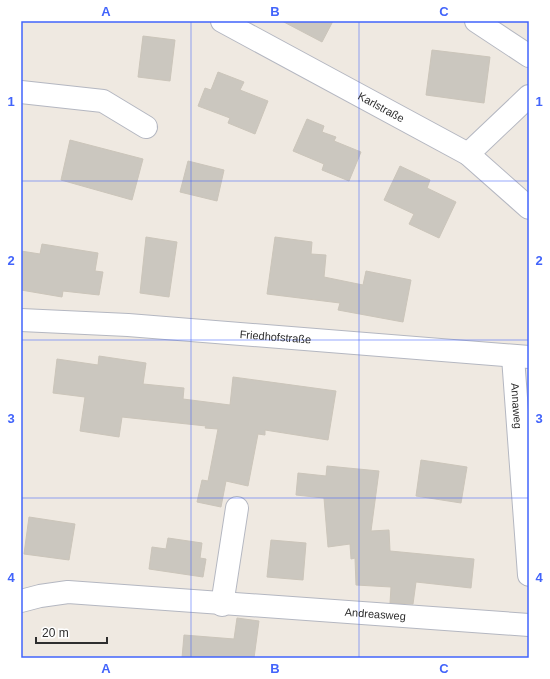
<svg xmlns="http://www.w3.org/2000/svg" width="550" height="679" font-family="Helvetica,sans-serif">
<rect width="100%" height="100%" fill="#efe9e1"/>
<g fill="#cbc7bf" stroke="#cbc5ba">
<polygon points="282,21 333,21 322,42"/>
<polygon points="143,36 175,40 170,81 138,77"/>
<polygon points="432,50 490,57 484,103 426,95"/>
<polygon points="218,72 244,82 240,90 268,101 255,134 228,123 230,118 198,106 205,88 211,90"/>
<polygon points="307,119 324,126 322,132 336,137 334,141 361,152 349,181 322,170 324,164 293,151"/>
<polygon points="70,140 143,159 132,200 61,180"/>
<polygon points="188,161 224,170 217,201 180,192"/>
<polygon points="400,166 430,180 427,188 456,202 439,238 409,224 414,214 384,200"/>
<polygon points="146,237 177,242 169,297 140,293"/>
<polygon points="275,237 312,242 311,254 326,255 324,277 363,285 366,271 411,280 403,322 338,310 340,303 267,294"/>
<polygon points="42,244 98,253 95,271 103,272 99,295 63,291 62,297 21,290 21,251 40,254"/>
<polygon points="99,356 146,363 143,384 184,388 183,399 230,405 233,377 336,391 328,440 265,430 265,435 258,434 248,486 226,481 221,507 197,502 202,480 208,481 218,429 205,428 206,426 122,417 119,437 80,431 85,397 53,393 57,359 98,365"/>
<polygon points="421,460 467,467 461,503 416,496"/>
<polygon points="327,466 379,471 371,531 389,530 390,551 474,559 471,588 416,582 413,604 390,603 391,587 356,585 355,558 351,559 350,544 328,547 324,498 296,495 298,473 326,476"/>
<polygon points="29,517 75,524 69,560 24,554"/>
<polygon points="168,538 202,543 200,558 206,559 203,577 149,569 152,547 166,549"/>
<polygon points="271,540 306,543 303,580 267,577"/>
<polygon points="237,618 259,621 254,658 182,658 184,635 234,639"/>
</g>
<g fill="none" stroke-linecap="round" stroke-linejoin="round">
<defs>
<g id="minor">
<path id="s1" d="M222 21 468 154 529 208"/>
<polyline points="476,21 529,56"/>
<polyline points="21,92 103,101 146,127"/>
<polyline points="468,154 529,96"/>
<path id="s2" d="M21 320 128 325 529 357"/>
<path id="s3" d="M513 357 529 575"/>
<path id="s4" d="M21 601 40 596 68 592 529 625"/>
<polyline points="222,605 237,508"/>
</g>
</defs>
<use href="#minor" stroke="#b4b7c1" stroke-width="24"/>
<use href="#minor" stroke="#fff" stroke-width="22"/>
</g>
<path fill="none" stroke="#4264fb" stroke-width="1" stroke-opacity="0.55" d="M191 21V658M359 21V658M21 181H529M21 340H529M21 498H529"/>
<g text-anchor="middle" stroke-width="3" stroke-linejoin="round" paint-order="stroke">
<g font-size="11" fill="#2e2e2e" stroke="#fff">
<text dy="4" stroke="none"><textPath href="#s1" startOffset="181">Karlstraße</textPath></text>
<text dy="4" stroke="none"><textPath href="#s2" startOffset="255">Friedhofstraße</textPath></text>
<text dy="4" stroke="none"><textPath href="#s3" startOffset="49">Annaweg</textPath></text>
<text dy="4" stroke="none"><textPath href="#s4" startOffset="356">Andreasweg</textPath></text>
</g>
</g>
<rect width="550" height="679" fill="none" stroke="#ffffff" stroke-width="44"/>
<path d="M36 637v6h71v-6" fill="none" stroke="#2e2e2e" stroke-width="2"/>
<text x="42" y="637" font-size="12" fill="#2e2e2e" stroke="#ffffff" stroke-width="3" paint-order="stroke">20 m</text>
<rect x="22" y="22" width="506" height="635" fill="none" stroke="#4264fb" stroke-width="1.5"/>
<g font-size="13" text-anchor="middle" font-weight="bold" fill="#4264fb">
<text x="106" y="16">A</text>
<text x="275" y="16">B</text>
<text x="444" y="16">C</text>
<text x="11" y="106">1</text>
<text x="539" y="106">1</text>
<text x="11" y="265">2</text>
<text x="539" y="265">2</text>
<text x="11" y="423">3</text>
<text x="539" y="423">3</text>
<text x="11" y="582">4</text>
<text x="539" y="582">4</text>
<text x="106" y="673">A</text>
<text x="275" y="673">B</text>
<text x="444" y="673">C</text>
</g>
</svg>
